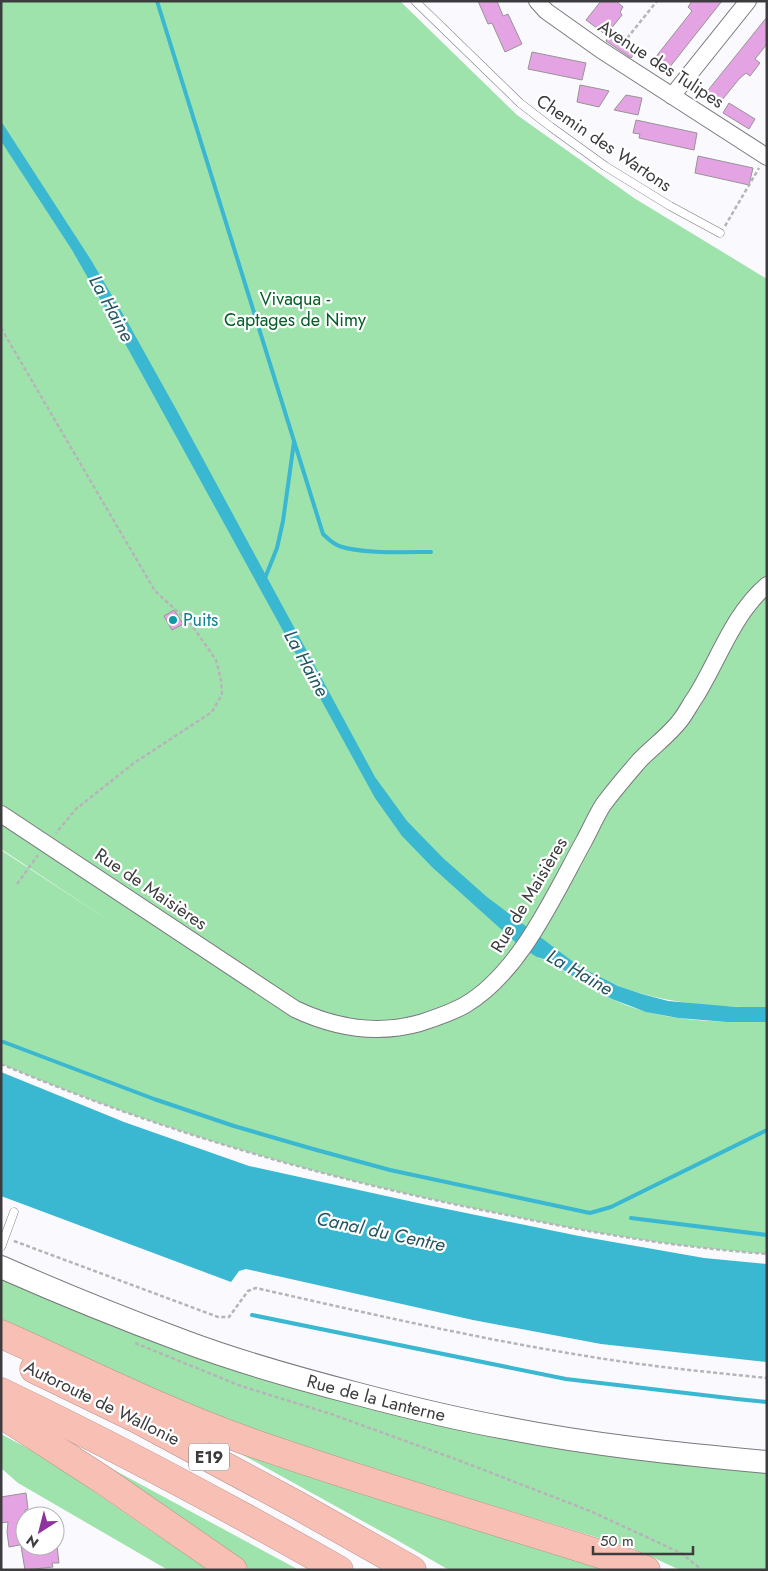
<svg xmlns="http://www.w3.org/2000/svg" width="768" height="1571" font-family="Jost,sans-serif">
<rect width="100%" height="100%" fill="#faf9fe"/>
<g fill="#9fe3ac">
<path d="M1 1H400L517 115 634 198 767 279V1007C701 1008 636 1001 579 967 562 957 548 944 533 932L537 957C550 961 559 968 570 975 583 984 596 991 610 998 658 1022 714 1022 767 1022V1254C719 1250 672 1245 625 1237 585 1231 546 1223 507 1215 333 1181 165 1133 1 1064V850L111 922 1 849Z"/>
<polygon points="1,1276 68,1306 630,1457 767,1473 767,1570 680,1570 632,1548 267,1437 149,1389 1,1319"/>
<polygon points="1,1434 44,1457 151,1531 210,1570 168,1570 18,1483 1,1468"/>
<polygon points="223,1444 626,1570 449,1570 395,1539"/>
<polygon points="79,1451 299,1570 243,1570"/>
</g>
<g fill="#3ab7d1">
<polygon points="1,121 91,260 127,321 176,409 375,777 407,821 443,858 487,897 580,967 618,986 642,994 668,1001 736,1007 767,1007 767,1022 727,1022 678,1018 646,1012 612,999 590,988 550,961 537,957 522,948 433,868 402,836 375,798 116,327 72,250 1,141"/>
<polygon points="1,1072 124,1122 249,1166 427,1205 579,1236 704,1258 767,1264 767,1362 601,1344 473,1320 246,1269 239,1271 231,1282 1,1196"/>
</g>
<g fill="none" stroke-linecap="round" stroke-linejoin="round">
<g stroke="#3ab7d1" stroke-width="4">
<path d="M157 1 323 534C328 539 332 543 339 546 361 554 406 552 431 552"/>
<polyline points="265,578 277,548 283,521 294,442"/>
<polyline points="1,1041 154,1099 234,1126 313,1149 390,1170 590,1213 611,1207 767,1130"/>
<polyline points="631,1218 767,1235"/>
<polyline points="252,1315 566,1379 737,1399 767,1402"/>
</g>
</g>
<g fill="#e4a4e3" stroke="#979397">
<polygon points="478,1 497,1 503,16 508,14 522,44 505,52 492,23 488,24"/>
<polygon points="601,1 616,1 623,7 620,12 622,15 606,35 586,20"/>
<polygon points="692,1 722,1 665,73 651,63 692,11 688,7"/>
<polygon points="767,17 767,44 755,59 760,63 750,76 746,73 739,79 718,105 705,94"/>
<polygon points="611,33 637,50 631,58 606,41"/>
<polygon points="532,52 586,63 582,80 528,69"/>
<polygon points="580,85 600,89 609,91 599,107 577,102"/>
<polygon points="626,95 642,98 638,115 614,110"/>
<polygon points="729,103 755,119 749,129 723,113"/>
<polygon points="636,120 697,133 694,150 639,138 640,134 633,133"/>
<polygon points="698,156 753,168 749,185 695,173"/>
<polygon points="174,610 183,624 172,630 164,616"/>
<polygon points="26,1493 28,1509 25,1510 25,1544 9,1547 7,1532 8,1522 1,1523 1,1497"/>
<polygon points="21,1546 57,1546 59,1563 52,1563 53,1567 25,1570"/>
</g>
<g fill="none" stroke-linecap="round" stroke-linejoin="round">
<defs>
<g id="lane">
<polyline points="415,1 520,103 551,127 605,166 670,206 720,233"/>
<polyline points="1,1247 14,1212"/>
</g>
<g id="street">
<polyline points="537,1 546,11 601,50 767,157"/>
<polyline points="672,96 748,1"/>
<path d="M1 814 295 1009C335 1028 377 1035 420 1023 435 1018 451 1013 465 1005 520 973 554 895 584 841 590 830 596 816 603 805 614 790 627 775 639 761 653 746 670 735 682 718 687 711 691 703 696 696 719 659 733 614 767 585"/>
</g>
<g id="secondary">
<path id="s1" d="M1 1267C62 1294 124 1319 186 1342 242 1363 300 1379 358 1394 407 1407 456 1419 506 1428 592 1445 679 1454 767 1462"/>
</g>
<g id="highway">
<path d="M1 1334C82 1370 161 1410 244 1440 372 1485 503 1523 632 1564L646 1570"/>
<polyline points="34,1369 137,1419 297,1505 412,1570"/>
<path d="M1 1392C116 1447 228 1507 339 1570"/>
<polyline points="1,1414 103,1480 233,1570"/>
</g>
</defs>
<use href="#lane" stroke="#79797e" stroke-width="9"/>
<use href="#street" stroke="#79797e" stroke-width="18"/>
<use href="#secondary" stroke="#79797e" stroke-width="24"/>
<use href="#highway" stroke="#b6928b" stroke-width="29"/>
<g stroke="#b5b4b8" stroke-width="2.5" stroke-dasharray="4 2.5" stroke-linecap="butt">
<polyline points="634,55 637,50 624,42 657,1"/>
<polyline points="725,226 759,168"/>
<polyline points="1,328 155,591 191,624 216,660 221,680 222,694 212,712 134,763 76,809 56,833"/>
<polyline points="17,884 38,855"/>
<path d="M1 1064C165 1133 333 1181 507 1215 546 1223 585 1231 625 1237 672 1245 719 1250 767 1254"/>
<path d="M14 1241 218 1317H229L248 1291 256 1288C366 1313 475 1338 586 1356 646 1366 707 1372 767 1378"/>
<polyline points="135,1343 241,1386 331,1414 458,1460 590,1511 681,1553 702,1570"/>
</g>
<use href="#lane" stroke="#fff" stroke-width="8"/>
<use href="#street" stroke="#fff" stroke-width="16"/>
<use href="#secondary" stroke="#fff" stroke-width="22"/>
<use href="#highway" stroke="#f8c0b5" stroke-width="28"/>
</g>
<circle fill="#0f9aa8" stroke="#fff" stroke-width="2" cx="173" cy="620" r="5"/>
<g text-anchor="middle" stroke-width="4.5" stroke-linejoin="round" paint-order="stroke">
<rect fill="#fff" stroke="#767678" stroke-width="1" x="189" y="1443.5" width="40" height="27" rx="4"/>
<g font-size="16" font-weight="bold" fill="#3c3c3e">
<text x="209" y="1463">E19</text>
</g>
<g font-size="18" fill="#3c3c3e" stroke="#fff">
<text transform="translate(661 64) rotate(33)" y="6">Avenue des Tulipes</text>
<text transform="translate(604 143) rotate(34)" y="6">Chemin des Wartons</text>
<text transform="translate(151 889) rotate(34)" y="6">Rue de Maisières</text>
<text transform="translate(529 895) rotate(-59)" y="6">Rue de Maisières</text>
<text dy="6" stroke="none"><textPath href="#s1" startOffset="398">Rue de la Lanterne</textPath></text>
<text transform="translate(102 1403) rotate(26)" y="6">Autoroute de Wallonie</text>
</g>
<g font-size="18" fill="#045d27" stroke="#fff">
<text x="295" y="305">Vivaqua -<tspan x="295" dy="21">Captages de Nimy</tspan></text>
</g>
<g font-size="18" fill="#0d838f" stroke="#fff" text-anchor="start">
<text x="183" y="626">Puits</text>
</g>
<g font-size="19" font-style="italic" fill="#235561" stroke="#fff">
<text transform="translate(112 308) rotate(61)" y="7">La Haine</text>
<text transform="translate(307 663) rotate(61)" y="7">La Haine</text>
<text transform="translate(580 972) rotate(30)" y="7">La Haine</text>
<text transform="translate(381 1231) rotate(12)" y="7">Canal du Centre</text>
</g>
</g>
<rect width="768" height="1571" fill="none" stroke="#3c3c3e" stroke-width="5"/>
<g transform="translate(40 1531) rotate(216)"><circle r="24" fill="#ffffff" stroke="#b1b1b2"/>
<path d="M0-4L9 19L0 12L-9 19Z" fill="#8f339e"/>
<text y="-8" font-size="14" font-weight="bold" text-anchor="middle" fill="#3c3c3e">N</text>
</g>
<path d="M593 1546v8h100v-8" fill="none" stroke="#3c3c3e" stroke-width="2.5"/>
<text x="600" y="1546" font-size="15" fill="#3c3c3e" stroke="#ffffff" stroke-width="4" paint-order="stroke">50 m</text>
</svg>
